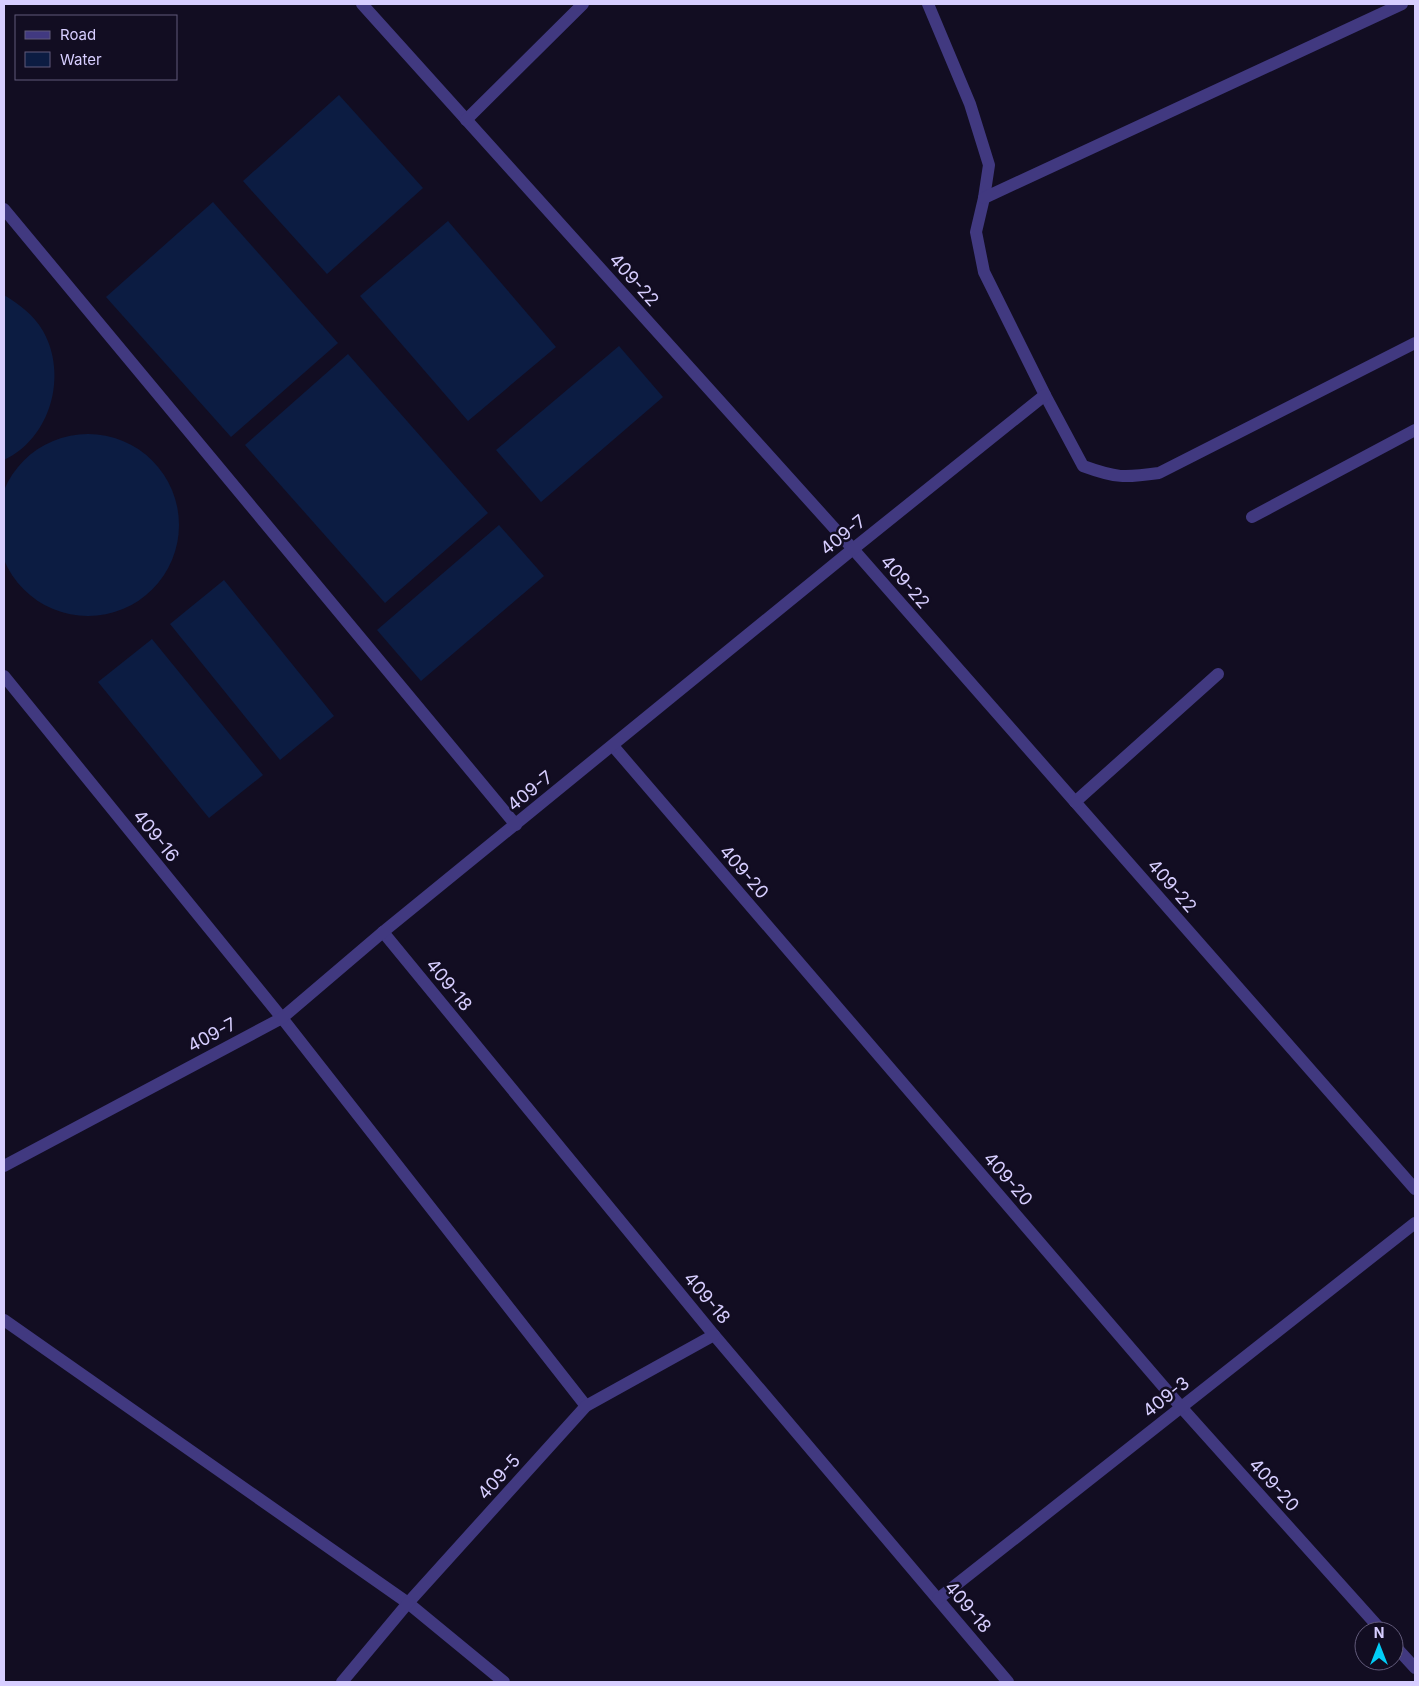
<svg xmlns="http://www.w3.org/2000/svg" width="1419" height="1686" font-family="Inter,sans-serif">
<rect width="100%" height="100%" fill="#120d22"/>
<g fill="#0c1c42">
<polygon points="339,95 423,188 327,274 243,181"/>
<polygon points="213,202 338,343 231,437 106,297"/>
<polygon points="448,221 556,347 468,421 360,296"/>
<path d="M4 295C19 304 34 315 43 331 68 375 51 438 4 460Z"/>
<polygon points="619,346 663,397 541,502 496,450"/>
<polygon points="348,354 488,513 385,603 245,445"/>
<circle cx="88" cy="525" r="91"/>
<polygon points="499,525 544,576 421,681 377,630"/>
<polygon points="224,580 334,716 280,760 170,624"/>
<polygon points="152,639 263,775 209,818 98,682"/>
</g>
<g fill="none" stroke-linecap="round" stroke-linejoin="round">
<g stroke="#413980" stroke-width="12">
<polyline points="362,4 853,549 1415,1189"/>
<path d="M928 4 970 104 989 165 984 198 976 232 984 272 1045 395 1083 466C1116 478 1124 478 1159 473L1415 343"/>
<polyline points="466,120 583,4"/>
<polyline points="984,198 1402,4"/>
<polyline points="4,209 516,825"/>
<polyline points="1252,517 1415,430"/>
<polyline points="4,676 282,1018 586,1406"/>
<polyline points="613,746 1181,1407 1382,1631"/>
<polyline points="1075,802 1218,674"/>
<polyline points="383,932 714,1335 1008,1682"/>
<polyline points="4,1166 282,1018 383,932 853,549 1045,395"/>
<polyline points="4,1320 408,1603 504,1682"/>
<polyline points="938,1599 1415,1223"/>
<polyline points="1394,1645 1415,1668"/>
<polyline points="342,1682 408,1603 586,1406 714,1335"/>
</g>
</g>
<g text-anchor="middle" stroke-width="5" stroke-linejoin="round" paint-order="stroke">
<g font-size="18" fill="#d7ceff" stroke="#120d22">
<text transform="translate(634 280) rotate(48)" y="6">409-22</text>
<text transform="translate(843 535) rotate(-39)" y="6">409-7</text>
<text transform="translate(905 582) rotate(49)" y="6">409-22</text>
<text transform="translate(530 791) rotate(-39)" y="6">409-7</text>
<text transform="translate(156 836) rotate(51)" y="6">409-16</text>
<text transform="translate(744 872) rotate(49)" y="6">409-20</text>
<text transform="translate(1172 886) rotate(49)" y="6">409-22</text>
<text transform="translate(449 985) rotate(51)" y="6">409-18</text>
<text transform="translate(212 1035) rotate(-28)" y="6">409-7</text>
<text transform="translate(1008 1179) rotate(49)" y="6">409-20</text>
<text transform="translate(707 1298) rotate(50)" y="6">409-18</text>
<text transform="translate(1166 1397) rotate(-38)" y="6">409-3</text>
<text transform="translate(499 1477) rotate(-48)" y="6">409-5</text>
<text transform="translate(1274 1485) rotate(48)" y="6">409-20</text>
<text transform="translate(968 1607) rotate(50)" y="6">409-18</text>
</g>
</g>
<rect width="1419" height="1686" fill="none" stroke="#d7ceff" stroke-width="10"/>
<rect x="15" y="15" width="162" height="65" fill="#120d22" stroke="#615a7a"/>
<rect x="25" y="31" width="25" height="8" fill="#413980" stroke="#615a7a"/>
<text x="60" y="40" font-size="15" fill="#d7ceff">Road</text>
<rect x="25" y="52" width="25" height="15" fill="#0c1c42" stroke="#615a7a"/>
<text x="60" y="65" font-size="15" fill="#d7ceff">Water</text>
<g transform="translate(1379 1646)"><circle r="24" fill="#120d22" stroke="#615a7a"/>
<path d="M0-4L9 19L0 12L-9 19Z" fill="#02cdf7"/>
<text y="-8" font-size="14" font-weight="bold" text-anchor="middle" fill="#d7ceff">N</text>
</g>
</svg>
